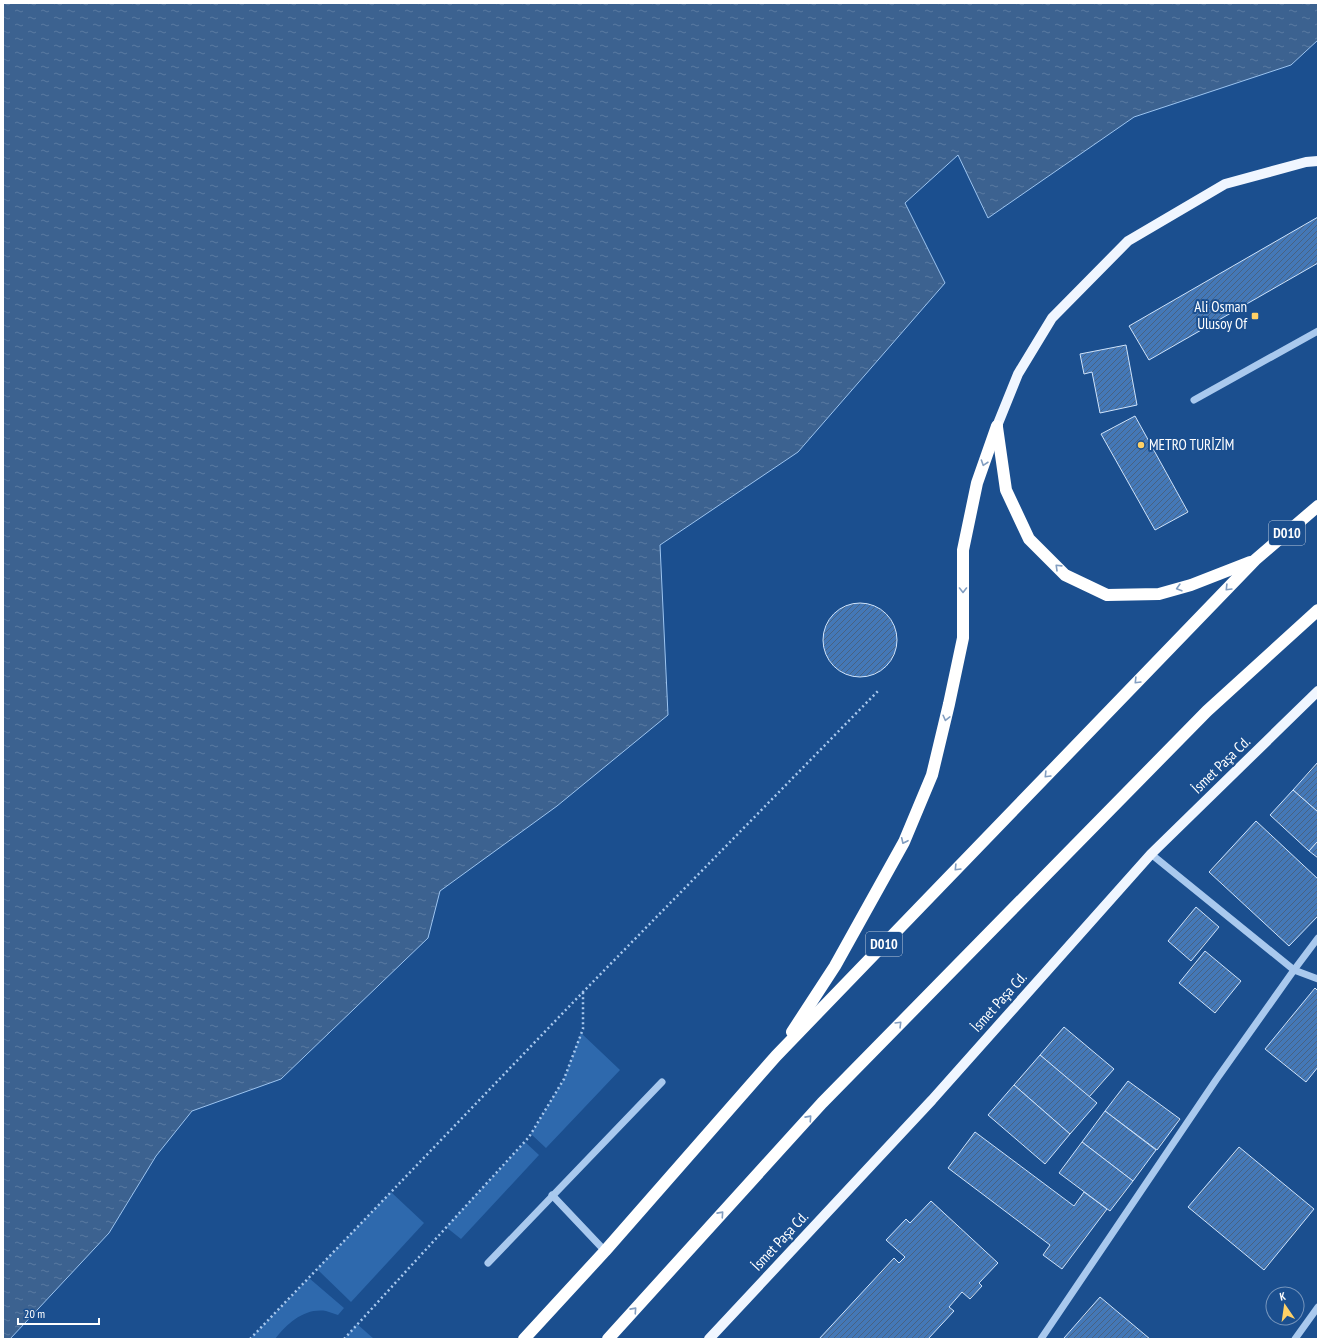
<svg xmlns="http://www.w3.org/2000/svg" width="1321" height="1342" font-family="'PT Sans Narrow',sans-serif">
<defs>
<pattern id="water-ripples" width="26" height="14" patternUnits="userSpaceOnUse"><rect width="26" height="14" fill="#3c6290"/><path d="M2 4q2-2 4 0t4 0M15 11q2-2 4 0t4 0" fill="none" stroke="#597aa1"/></pattern>
<pattern id="building-hatch" width="6" height="6" patternUnits="userSpaceOnUse"><rect width="6" height="6" fill="#4478b7"/><path d="M-1 1l2-2M0 6l6-6M5 7l2-2" fill="none" stroke="#486282"/></pattern>
</defs>
<rect width="100%" height="100%" fill="#1b4f8f"/>
<g fill="#2e69ad">
<polygon points="581,1033 620,1070 546,1148 531,1134 564,1079"/>
<polygon points="525,1142 539,1155 461,1239 446,1227"/>
<polygon points="391,1192 424,1223 351,1302 317,1269"/>
<path d="M309 1278 344 1308 338 1315C334 1314 330 1312 326 1311 304 1308 288 1323 275 1339H250Z"/>
<polygon points="357,1324 374,1339 344,1339"/>
</g>
<polygon fill="url(#water-ripples)" stroke="#9cc4f0" points="3,3 1318,3 1318,40 1291,65 1134,117 988,218 958,155 905,203 945,283 798,452 660,545 668,715 557,806 440,891 428,938 281,1079 192,1111 156,1156 109,1233 10,1339 3,1339"/>
<g fill="url(#building-hatch)" stroke="#cfe3fa">
<polygon points="1318,217 1318,263 1149,360 1129,326"/>
<polygon points="1126,345 1137,405 1100,413 1092,372 1084,374 1080,354"/>
<polygon points="1135,416 1188,512 1155,530 1101,434"/>
<circle cx="860" cy="640" r="37"/>
<polygon points="1318,762 1318,812 1293,790"/>
<polygon points="1293,790 1318,812 1318,841 1309,851 1270,815"/>
<polygon points="1256,821 1318,879 1318,916 1289,946 1209,872"/>
<polygon points="1318,841 1318,858 1309,851"/>
<polygon points="1196,907 1219,927 1191,961 1168,941"/>
<polygon points="1205,951 1241,981 1215,1013 1179,983"/>
<polygon points="1315,988 1318,991 1318,1067 1306,1082 1265,1049"/>
<polygon points="1064,1027 1114,1069 1089,1097 1040,1055"/>
<polygon points="1040,1055 1097,1103 1070,1134 1014,1085"/>
<polygon points="1128,1081 1180,1119 1157,1150 1105,1111"/>
<polygon points="1014,1085 1070,1134 1045,1164 988,1115"/>
<polygon points="1105,1111 1156,1150 1133,1181 1082,1142"/>
<polygon points="975,1132 1074,1206 1084,1192 1107,1209 1062,1269 1043,1255 1050,1245 948,1168"/>
<polygon points="1082,1142 1133,1181 1110,1211 1059,1173"/>
<polygon points="1239,1147 1314,1209 1264,1270 1188,1207"/>
<polygon points="931,1201 998,1263 979,1283 982,1286 970,1299 962,1292 949,1307 954,1311 928,1339 819,1339 894,1258 899,1263 905,1257 886,1240 906,1219 910,1223"/>
<polygon points="1100,1297 1150,1339 1065,1339 1064,1338"/>
</g>
<g fill="none" stroke-linecap="round" stroke-linejoin="round">
<g stroke="#a9c9ee" stroke-width="2.5" stroke-dasharray="2 3" stroke-linecap="butt">
<polyline points="250,1339 583,992 878,691"/>
<polyline points="344,1339 529,1137 564,1079 583,1029 583,992"/>
</g>
<g stroke="#a9c9ee" stroke-width="7">
<polyline points="1194,400 1318,331"/>
<polyline points="1151,854 1294,970 1318,979"/>
<polyline points="552,1195 605,1251"/>
<polyline points="488,1263 662,1082"/>
<polyline points="1041,1339 1216,1080 1294,970 1318,938"/>
<polyline points="1295,1339 1318,1307"/>
</g>
<g stroke="#f0f6ff" stroke-width="10">
<polyline points="997,426 1018,374 1052,318 1128,241 1225,184 1306,162 1318,161"/>
<polyline points="709,1339 932,1100 1151,854 1318,691"/>
</g>
<g stroke="#fff" stroke-width="12">
<polyline points="997,427 1006,490 1029,539 1065,575 1107,595 1159,594 1191,585 1250,562"/>
<polyline points="792,1032 835,966 904,842 932,775 949,704 963,638 963,550 977,483 997,426"/>
<polyline points="524,1339 605,1251 776,1056 1255,560 1318,506"/>
<polyline points="608,1339 822,1103 1207,711 1318,610"/>
</g>
</g>
<defs><path id="oneway-chevron" d="M-2-3.5L2.5 0L-2 3.5" fill="none" stroke-width="1.6" stroke-linecap="round" stroke-linejoin="round"/></defs>
<g stroke="#829ec1">
<use href="#oneway-chevron" transform="translate(984 463) rotate(109)"/>
<use href="#oneway-chevron" transform="translate(1058 567) rotate(-136)"/>
<use href="#oneway-chevron" transform="translate(1179 588) rotate(164)"/>
<use href="#oneway-chevron" transform="translate(1228 588) rotate(134)"/>
<use href="#oneway-chevron" transform="translate(963 590) rotate(90)"/>
<use href="#oneway-chevron" transform="translate(1137 681) rotate(134)"/>
<use href="#oneway-chevron" transform="translate(946 718) rotate(104)"/>
<use href="#oneway-chevron" transform="translate(1047 775) rotate(134)"/>
<use href="#oneway-chevron" transform="translate(904 841) rotate(115)"/>
<use href="#oneway-chevron" transform="translate(957 868) rotate(134)"/>
<use href="#oneway-chevron" transform="translate(899 1024) rotate(-45)"/>
<use href="#oneway-chevron" transform="translate(809 1118) rotate(-48)"/>
<use href="#oneway-chevron" transform="translate(721 1214) rotate(-48)"/>
<use href="#oneway-chevron" transform="translate(634 1310) rotate(-48)"/>
</g>
<g fill="#ffd166" stroke="#1b4f8f" stroke-width="1.5">
<rect x="1251" y="312" width="8" height="8" rx="2"/>
<circle cx="1141" cy="445" r="4"/>
</g>
<g text-anchor="middle" stroke-width="4" stroke-linejoin="round" paint-order="stroke">
<g fill="#1b4f8f" stroke="#bbcadd" stroke-width="1">
<rect x="1269" y="521" width="36" height="24" rx="3"/>
<rect x="866" y="932" width="36" height="24" rx="3"/>
</g>
<g font-size="14" font-weight="bold" fill="#fff">
<text x="1287" y="538">D010</text>
<text x="884" y="949">D010</text>
</g>
<g font-size="15" fill="#fff" stroke="#1b4f8f" text-anchor="end">
<text x="1247" y="312">Ali Osman<tspan x="1247" dy="17">Ulusoy Of</tspan></text>
<text x="1149" y="450" text-anchor="start">METRO TURİZİM</text>
</g>
<g font-size="15" fill="#fff" stroke="#1b4f8f">
<text transform="translate(1221 765) rotate(-44)" y="5">İsmet Paşa Cd.</text>
<text transform="translate(999 1002) rotate(-48)" y="5">İsmet Paşa Cd.</text>
<text transform="translate(780 1241) rotate(-47)" y="5">İsmet Paşa Cd.</text>
</g>
</g>
<rect width="1321" height="1342" fill="none" stroke="#ffffff" stroke-width="8"/>
<g transform="translate(1285 1306) rotate(347)"><circle r="19" fill="#1b4f8f" stroke="#7695bc"/>
<path d="M0-3L7 15L0 10L-7 15Z" fill="#ffd166"/>
<text y="-6" font-size="11" font-weight="bold" text-anchor="middle" fill="#ffffff">K</text>
</g>
<path d="M18 1318v6h81v-6" fill="none" stroke="#ffffff" stroke-width="2"/>
<text x="24" y="1318" font-size="12" fill="#ffffff" stroke="#1b4f8f" stroke-width="3" paint-order="stroke">20 m</text>
</svg>
